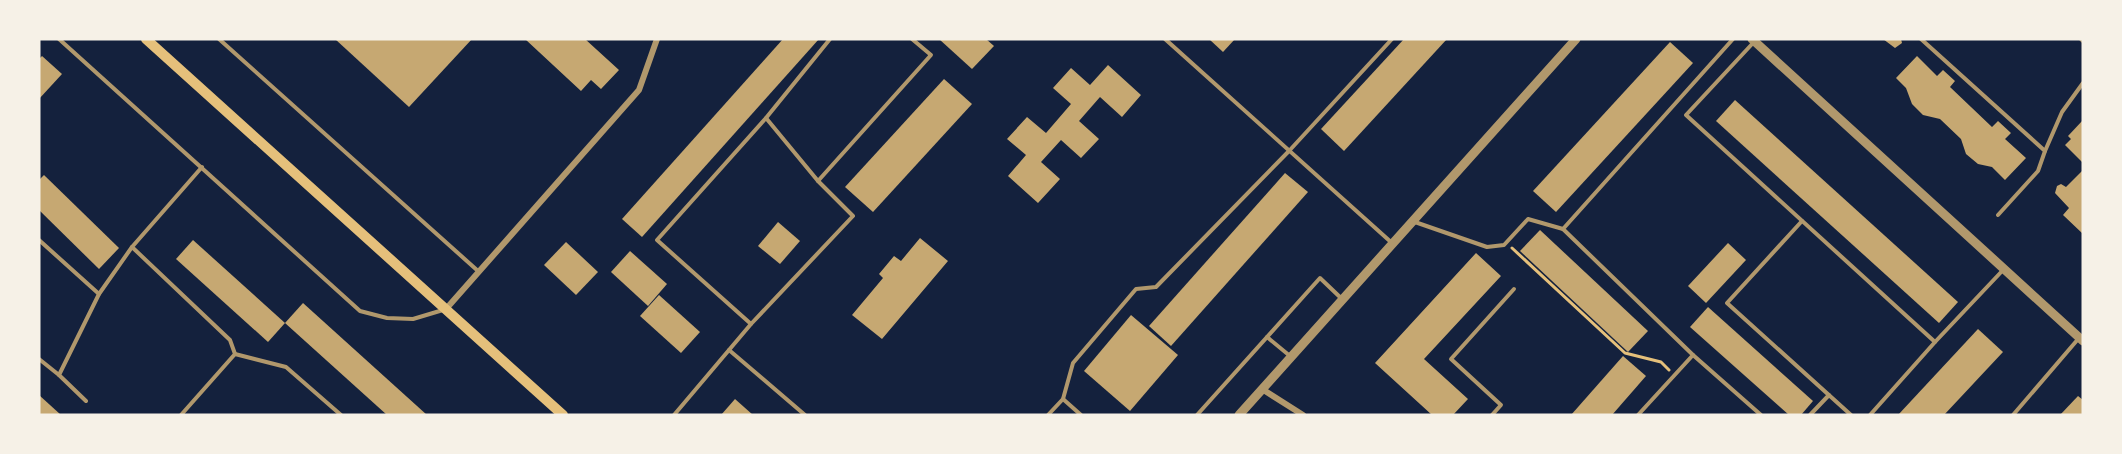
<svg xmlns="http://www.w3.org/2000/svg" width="2122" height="454" font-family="'Nunito Sans',sans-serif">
<rect width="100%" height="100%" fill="#14213d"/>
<g fill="#c6a872">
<polygon points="335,39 472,39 409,107"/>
<polygon points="525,39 585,39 619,70 601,89 591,80 581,91"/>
<polygon points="783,39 819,39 642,237 622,219"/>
<polygon points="939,39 986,39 994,46 972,69"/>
<polygon points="1209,39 1235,39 1223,52"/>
<polygon points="1404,39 1447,39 1344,151 1321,129"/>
<polygon points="1883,39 1901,39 1902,43 1895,48"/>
<polygon points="1670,42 1693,63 1556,212 1533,191"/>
<polygon points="42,56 62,74 39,99 39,59"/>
<polygon points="1917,56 1937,76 1943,70 1955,81 1950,87 1992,127 1998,121 2011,133 2005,139 2026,158 2005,180 1992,167 1978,164 1966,154 1961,139 1940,119 1923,115 1912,104 1906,88 1896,78"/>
<polygon points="1108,65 1141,95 1122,117 1100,97 1079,121 1099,139 1081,158 1061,140 1041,162 1060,179 1038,203 1008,176 1026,155 1007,139 1027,117 1046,133 1071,104 1053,88 1071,68 1090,85"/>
<polygon points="944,79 972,104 873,212 845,187"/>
<polygon points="1735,100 1958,302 1939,323 1716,121"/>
<polygon points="2083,120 2083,163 2065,145 2071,139 2068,136"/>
<polygon points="2083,170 2083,234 2063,215 2069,208 2055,193 2057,186 2061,184 2066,187"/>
<polygon points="1285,173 1308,192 1171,346 1149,326"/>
<polygon points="44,175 119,248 99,269 39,210 39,180"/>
<polygon points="778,222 800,241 780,264 758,246"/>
<polygon points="1540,230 1648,331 1628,352 1520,251"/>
<polygon points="920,238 948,261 882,339 852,315 883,278 879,274 894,256 901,261"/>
<polygon points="193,240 285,323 268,342 176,259"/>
<polygon points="566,242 598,272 576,295 544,265"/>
<polygon points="1728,243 1746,260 1706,303 1688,286"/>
<polygon points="630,251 667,284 648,306 611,272"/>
<polygon points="1476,253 1501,276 1424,359 1468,399 1453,415 1432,415 1375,363"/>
<polygon points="659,295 700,332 681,353 640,316"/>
<polygon points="303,303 427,415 387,415 285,323"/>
<polygon points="1708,307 1813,401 1801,415 1789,415 1690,327"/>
<polygon points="1131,315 1178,355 1130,411 1084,371"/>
<polygon points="1978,329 2003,352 1944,415 1898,415"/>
<polygon points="1623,356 1646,376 1612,415 1571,415"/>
<polygon points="39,395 61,415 39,415"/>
<polygon points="2078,396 2083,400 2083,415 2060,415"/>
<polygon points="735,399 753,415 721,415"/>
</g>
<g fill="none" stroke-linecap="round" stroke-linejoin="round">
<polyline stroke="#e5c07b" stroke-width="3" points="1512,248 1625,353 1661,362 1669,370"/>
<g stroke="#b1986c" stroke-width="4">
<polyline points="59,39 360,311 387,318 413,319 443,310"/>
<polyline points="219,39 478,271"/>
<polyline points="1165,39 1392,243"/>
<polyline points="1921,39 2045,151 2038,171 1998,215"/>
<polyline points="2081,39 2083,41"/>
<polyline points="1753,43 1686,115 1935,342 1870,415"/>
<polyline points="2045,151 2062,112 2083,83"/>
<polyline points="818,181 931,55 912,39"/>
<polyline points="1412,221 1487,247 1504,245 1528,219 1563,229"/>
<polyline points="1802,221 1727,303 1851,415"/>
<polyline points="39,240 99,294"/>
<polyline points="751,324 853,216 818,181 766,118"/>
<polyline points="1267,337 1290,356"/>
<polyline points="1935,342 2004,269"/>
<polyline points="729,350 805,415"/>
<polyline points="235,354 286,367 341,415"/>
<polyline points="1693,355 1761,415"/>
<polyline points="39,359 59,375"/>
<polyline points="1063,399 1081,415"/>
<polyline points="86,401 59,375 99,294 132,247"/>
<polyline points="181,415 235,354 230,340 132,247 202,167"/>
<polyline points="674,415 751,324 657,240 766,118 830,39"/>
<polyline points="1048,415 1063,399 1073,363 1136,289 1156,287 1289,151 1392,39"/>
<polyline points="1197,415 1320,278 1342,299"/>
<polyline points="1492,415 1501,405 1451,359 1514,289"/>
<polyline points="1638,415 1693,355 1563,229 1733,39"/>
<polyline points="1810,415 1829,395"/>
<polyline points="2013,415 2079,338"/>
</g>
<g stroke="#b1986c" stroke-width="6">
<polyline points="446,309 639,90 657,39"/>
<polyline points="1262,389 1303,415"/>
</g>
<g stroke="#b1986c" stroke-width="9">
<polyline points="1752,39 2083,341"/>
<polyline points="1239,415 1576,39"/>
</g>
<polyline stroke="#e5c07b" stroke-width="10" points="146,39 563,415"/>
</g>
<rect width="2122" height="454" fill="none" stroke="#f6f1e7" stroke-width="81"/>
</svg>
